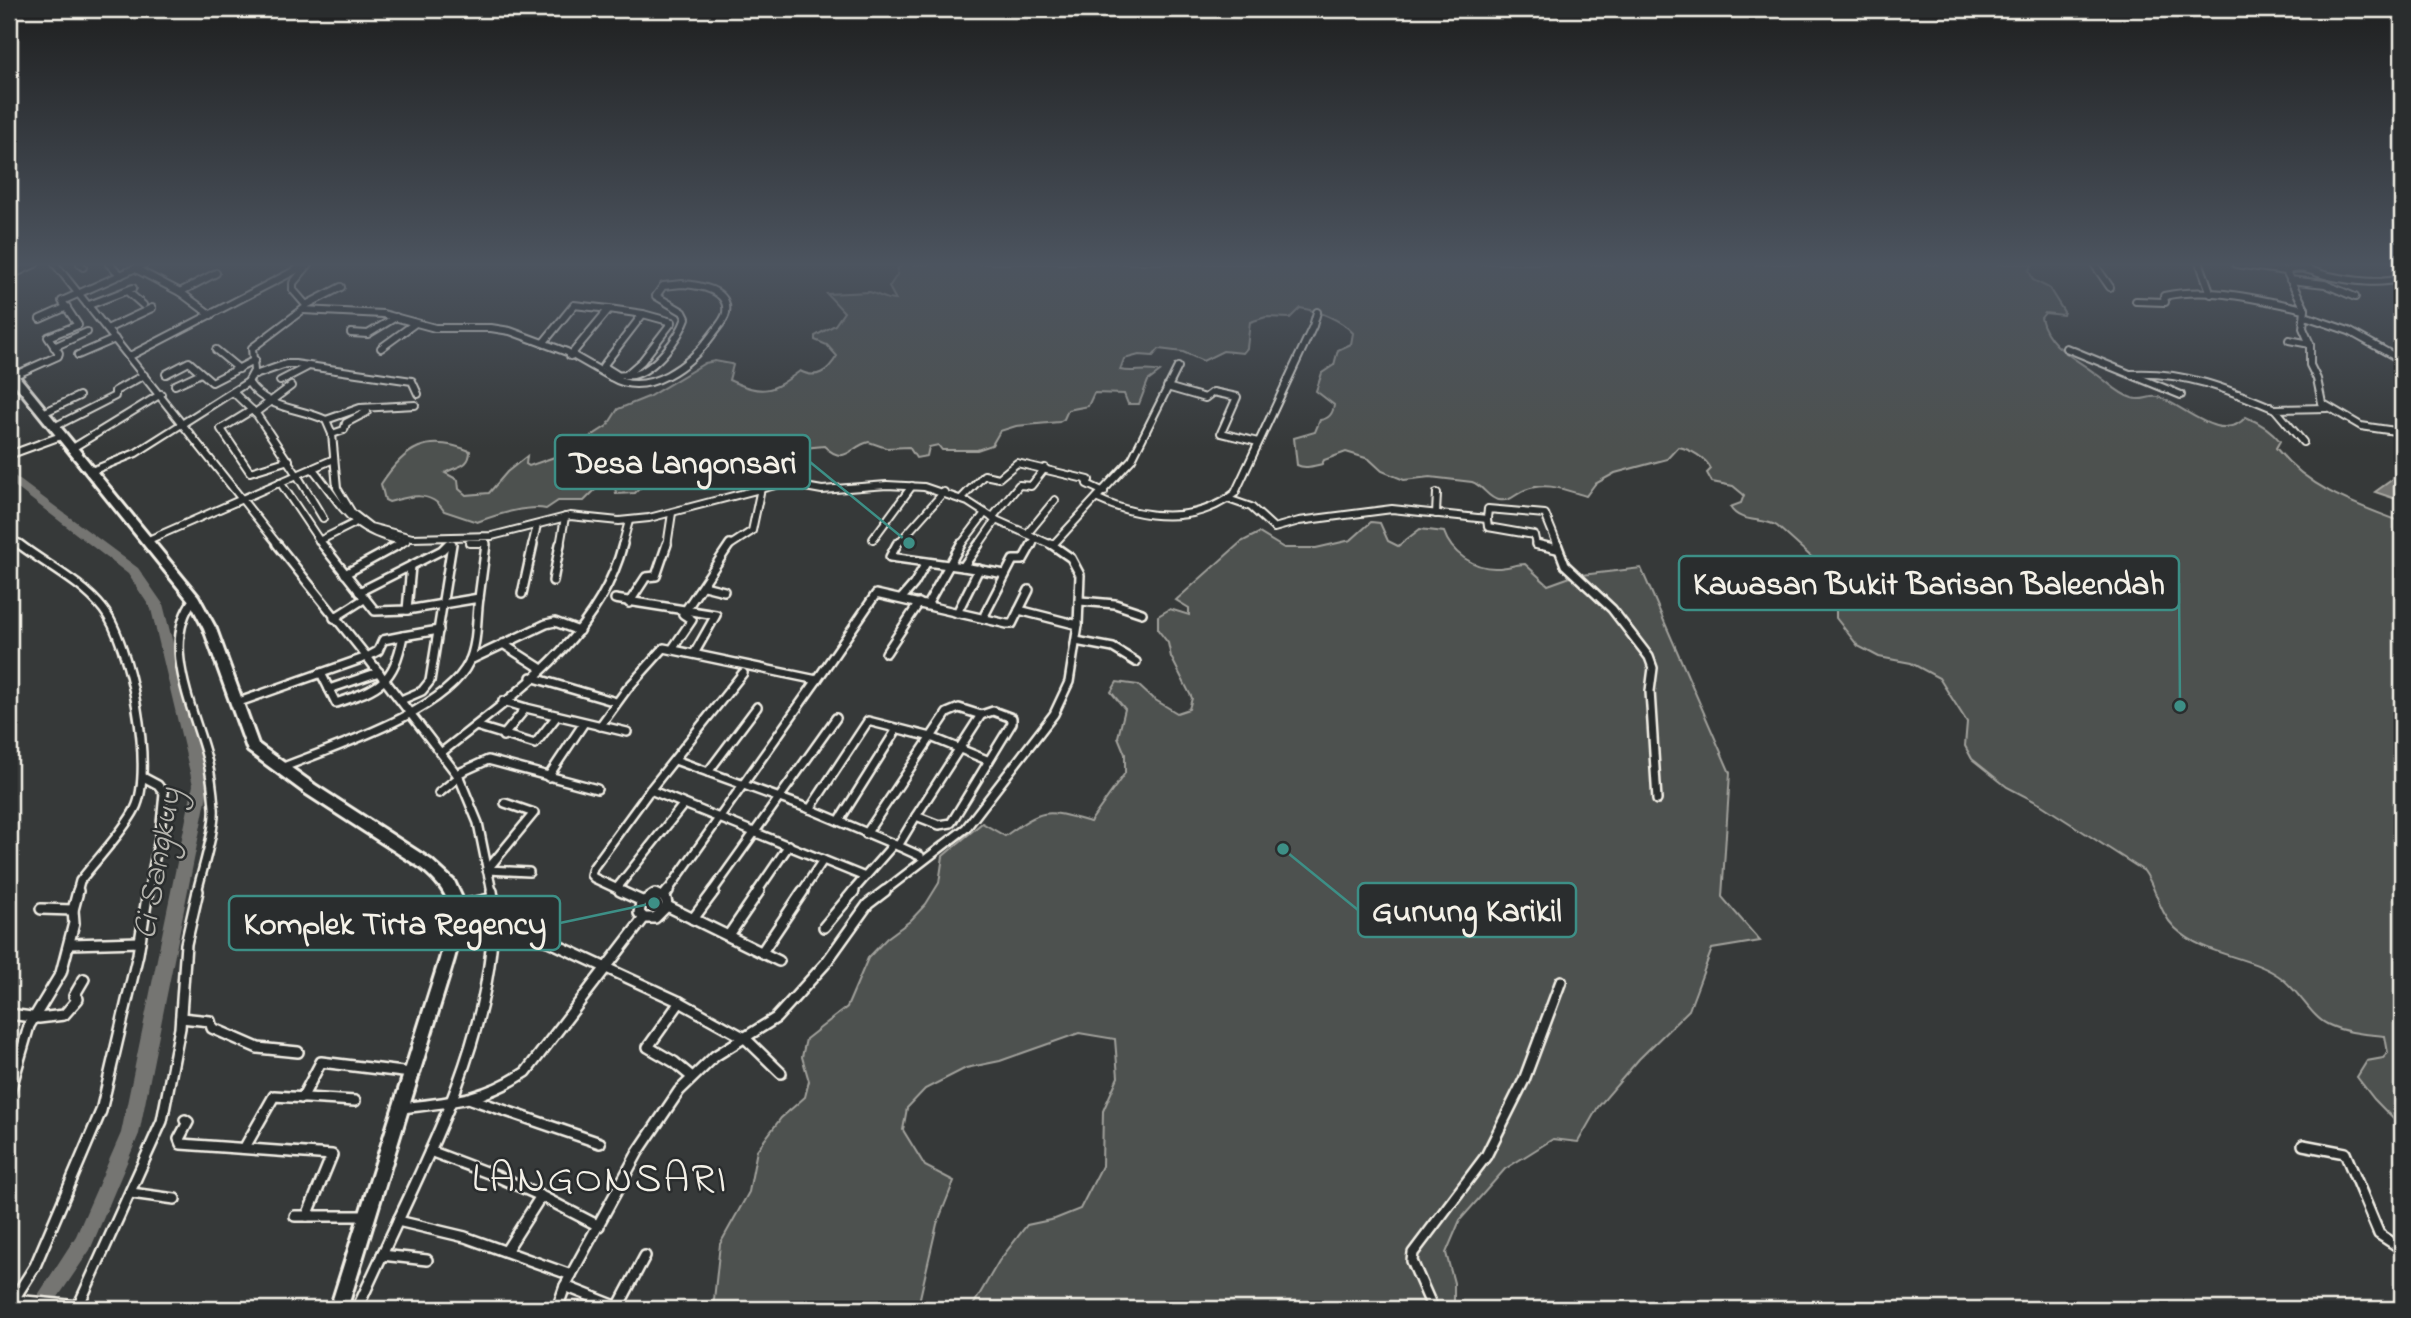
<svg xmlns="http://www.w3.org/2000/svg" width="2411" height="1318" font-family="'Indie Flower',sans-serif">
<rect width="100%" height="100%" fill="#363939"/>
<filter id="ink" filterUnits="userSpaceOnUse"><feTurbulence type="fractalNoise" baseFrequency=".0143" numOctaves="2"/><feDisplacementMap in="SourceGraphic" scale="14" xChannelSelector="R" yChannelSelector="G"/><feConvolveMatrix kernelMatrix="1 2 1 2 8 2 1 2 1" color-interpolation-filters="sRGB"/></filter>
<g filter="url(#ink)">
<g fill="#4e514f" stroke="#a1a19c" stroke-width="2">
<path d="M904 264H2033L2029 270 2033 280 2049 288 2064 312 2063 315 2045 313 2041 318C2048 347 2074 357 2096 374 2108 382 2118 394 2132 398 2142 402 2149 395 2158 397 2183 404 2220 446 2246 417 2258 422 2272 431 2280 441L2276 448C2309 489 2354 504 2402 522V1128L2374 1099 2357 1077 2367 1061 2383 1058 2388 1053 2385 1036C2366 1034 2345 1033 2327 1024 2311 1017 2297 987 2277 975 2246 955 2203 955 2175 928 2158 911 2157 889 2144 871L2040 804 2007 787 1972 759 1965 746 1967 722 1939 678 1911 663 1879 657 1858 646 1836 618V596L1827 571 1777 526C1762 517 1740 524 1730 507L1741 503 1744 495 1733 486 1712 482 1707 473 1711 469C1706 458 1690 449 1678 447L1667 459 1615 473 1595 484 1586 496C1565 490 1546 481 1525 490 1515 494 1511 502 1499 500 1488 499 1483 485 1472 482L1430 477 1404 480 1382 471 1369 459 1346 452 1324 460 1322 464C1313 466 1305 469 1297 465L1294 438 1315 432 1320 420C1329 419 1333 414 1334 405L1316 391 1322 373 1334 365 1338 350 1351 344 1353 333C1340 319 1319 311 1300 308L1290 318 1266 317 1250 322 1247 348 1243 353 1223 351 1203 361 1183 352 1159 349 1153 356 1139 355 1124 359 1120 370C1133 373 1146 368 1160 372L1148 381 1139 404H1128L1124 394 1094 393 1088 406 1068 410 1064 419 1059 422 1016 426 1000 431 992 445 977 450H942L938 445 929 447 927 456 916 458 909 447 886 448 869 442C850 446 846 467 824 446L804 448 800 459 761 467 753 481C742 485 736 483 727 475L700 477 681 473 669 482 647 481 635 493 616 494 615 486H599L584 501H558L546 509C526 505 496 515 477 522L444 511C431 490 410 496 389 502L385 500 381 484C405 447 427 434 470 451 470 468 455 466 445 473L458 480 459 489 466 495 489 493 507 472 527 456 526 464 529 466 563 454 607 426 618 409 648 397 705 363 715 361 731 364 733 365 729 380C764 396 771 392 800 371 817 380 828 371 837 356L827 345 815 340V336L835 325 844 312 827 294 870 292 888 299 896 300 889 287 897 275 898 267Z"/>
<path d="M1371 522 1380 523 1388 541 1398 546 1420 529 1444 532C1451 553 1474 569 1497 568 1507 568 1516 564 1525 564L1548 585 1573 576 1641 568 1730 773 1722 897 1760 941 1712 949 1689 1010 1639 1059 1598 1107 1578 1142 1553 1139 1505 1169 1460 1220 1446 1253 1454 1283V1309H971L999 1261 1027 1225 1055 1219 1080 1209 1102 1166 1103 1111 1118 1077 1115 1039 1079 1033 1000 1061 966 1068 925 1089 907 1108 903 1130 925 1166 954 1181 937 1224 919 1302 914 1309H713L720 1244 749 1192 757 1150 781 1118 805 1097 809 1081 802 1057 806 1039 847 1007 868 958 887 938 910 921 926 904 939 883 943 856 982 823 1005 836C1044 808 1045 809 1090 822L1125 773V754L1118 737 1125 709 1111 692 1117 682 1138 685 1152 698 1177 713 1189 709 1192 698 1171 657 1168 643 1158 630V616L1170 609 1189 615V608L1176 600 1241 542 1259 533 1284 548H1316L1351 540Z"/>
</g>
<polygon fill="#757572" stroke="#a8a7a1" stroke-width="2" points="2394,475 2402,475 2402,501 2375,492 2393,479"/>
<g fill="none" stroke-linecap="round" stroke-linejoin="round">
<polygon fill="#757572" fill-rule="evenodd" points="9,472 138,568 163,604 209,785 139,1134 90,1250 50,1309 29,1309 76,1236 121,1133 193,785 151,609 128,574 9,482"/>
<defs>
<g id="street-far2">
<polyline points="55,264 279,546"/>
<polyline points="80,264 83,267"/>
<polyline points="109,264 121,275"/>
<polyline points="2094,264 2110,287"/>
<polyline points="2200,264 2211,294"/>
<polyline points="2236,264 2286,271"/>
<polyline points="2399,264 2402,264"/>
<polyline points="136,269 180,292 211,315"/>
<polyline points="9,276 35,264"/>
<path d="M2402 278C2379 285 2353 281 2329 276 2314 273 2302 264 2286 271L2305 309 2303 328 2310 344V365L2317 379 2322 403 2361 426 2402 432"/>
<polyline points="2290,280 2325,284 2355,297"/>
<path d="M682 284C698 285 730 289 726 313 725 320 716 329 712 335 691 364 648 399 611 377 619 374 626 376 633 375 655 370 679 338 686 318L683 312 656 296 663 286Z"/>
<polyline points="127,291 143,305"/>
<polyline points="180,292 216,273"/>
<path d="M2136 301 2165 302 2164 296C2210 286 2260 300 2305 309"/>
<polyline points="89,305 133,288"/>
<polyline points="306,305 341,287"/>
<polyline points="303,310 383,314 435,328 491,328 510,331 567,352 611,377"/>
<polyline points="2305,316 2349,331 2401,360"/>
<polyline points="40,319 67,307"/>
<polyline points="107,329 152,308"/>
<polyline points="351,333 368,334 396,317"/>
<polyline points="2289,340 2310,344"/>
<polyline points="544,342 574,305 609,309"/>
<polyline points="54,347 87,332"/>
<polyline points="381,348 414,324"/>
<polyline points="2066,348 2181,395"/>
<polyline points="216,350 239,369"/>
<polyline points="78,355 115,339"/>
<polyline points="130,356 300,268"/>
<polyline points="570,356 609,309 643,314"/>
<polyline points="166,374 189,362 212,382 255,360"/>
<polyline points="616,374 603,366 643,314 672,322 642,361 627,374"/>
<path d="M2131 374C2183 371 2228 389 2275 409"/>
<polyline points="13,376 58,356 59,353 48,337 78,325 62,301 145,264"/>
<polyline points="252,376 286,364 295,364 412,381 418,394"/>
<polyline points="280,381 307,367"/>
<path d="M248 382C267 410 298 407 326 420L332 434 337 488 352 513 370 527 412 538 492 536 570 516 619 521 649 518 783 483 822 490 887 485 924 487 968 502 996 520 1054 546"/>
<polyline points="175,385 201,373"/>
<polyline points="1167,387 1205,398 1213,392 1237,397 1221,433 1258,442"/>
<polyline points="252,410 221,429 250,472 289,460"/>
<polyline points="43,413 79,396"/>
<polyline points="255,413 291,386"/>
<polyline points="326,420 360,408 415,405"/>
<polyline points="54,427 115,396 115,391 144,375"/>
<polyline points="332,434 344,430 346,423 367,412"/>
<polyline points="2303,442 2275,409 2327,408"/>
<polyline points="71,449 161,394"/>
<polyline points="9,455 61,436"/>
<path d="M313 469C344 507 348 529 401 541"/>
<polyline points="89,472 136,453 248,382 254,371 252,348 305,308 306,305 293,290 293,283 309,264"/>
<polyline points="280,482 323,546"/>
<polyline points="961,499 984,475 999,478 1017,463 1089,480 1087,484 1104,492"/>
<path d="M1098 499C1141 519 1195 525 1235 493L1313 326 1317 312"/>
<polyline points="1228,499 1251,507 1274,528 1299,521 1392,509 1487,519 1488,509 1545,514 1558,546"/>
<polyline points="1436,514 1437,493"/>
<polyline points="323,518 297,475 334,459"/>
<polyline points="992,518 1019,485 1031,486 1045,468"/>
<polyline points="1487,519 1488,527 1534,535 1536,545 1541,546"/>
<polyline points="1027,534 1055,500"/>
<polyline points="9,536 21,546"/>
<polyline points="873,539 912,486"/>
<polyline points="146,541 297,475 257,415 233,392"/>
<polyline points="319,541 353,524"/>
<polyline points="469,543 486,543 486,546"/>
<polyline points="1053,545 1132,459 1178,367"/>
<polyline points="397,546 406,541"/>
<polyline points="446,546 448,544"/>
<polyline points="532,546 537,525"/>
<polyline points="560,546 565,517"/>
<polyline points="622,546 629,521"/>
<polyline points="667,546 672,513"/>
<polyline points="729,546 752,531 761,488"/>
<polyline points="896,546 944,492"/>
<polyline points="960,546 985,513"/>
<polyline points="978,546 996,520"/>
<polyline points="1031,546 1036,538"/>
</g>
<g id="street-far1">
<path d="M19 544C46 565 82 582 103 609 130 642 155 770 135 809 124 831 96 860 80 881L77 892"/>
<polyline points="897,544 890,557 963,567 979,544"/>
<polyline points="1536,544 1557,549"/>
<polyline points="1557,544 1565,565 1612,609 1649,657 1653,668 1650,691 1657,800"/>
<polyline points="963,567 1005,574"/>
<polyline points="345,574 400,544"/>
<polyline points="553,581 560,544"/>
<polyline points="704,586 724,591"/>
<polyline points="359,592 442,550 448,544"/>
<polyline points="522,594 533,544"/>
<polyline points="479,598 486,544"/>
<path d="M194 599C159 644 195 711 207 759 211 775 213 792 214 807 216 827 202 871 197 892"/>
<polyline points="615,599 716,615 695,652"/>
<polyline points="901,599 914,584 926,563"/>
<polyline points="1080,601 1115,604 1142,613"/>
<polyline points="629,603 646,577 656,576 667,544"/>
<polyline points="927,605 961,544"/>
<polyline points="407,610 411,566"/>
<polyline points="1019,610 1029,590"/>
<polyline points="957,613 979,569"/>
<polyline points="985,614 1013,560 1023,560 1032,544"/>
<polyline points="334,618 364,599"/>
<polyline points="403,636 383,640 378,651 367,657 459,777 478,823 492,892"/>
<polyline points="1076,641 1113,648 1136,662"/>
<polyline points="503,644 542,669"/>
<polyline points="673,648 692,620 683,614 730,544"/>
<polyline points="886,653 919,603"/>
<polyline points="470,660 546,624 555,622 579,631"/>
<polyline points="321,673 329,689 379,672"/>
<polyline points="531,677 616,702"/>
<path d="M329 689 336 703C380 688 393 684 403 636L439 630"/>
<polyline points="401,700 422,691 430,681 452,544"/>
<polyline points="503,701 526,708 503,736"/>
<polyline points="236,703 367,657 277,544"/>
<polyline points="526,708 627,732"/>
<polygon points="993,711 1012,718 1012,723 951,823 939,825 916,816 981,715"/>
<polyline points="476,726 535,744 557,716"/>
<polyline points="600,726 627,689 664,648 817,680 876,594 1007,624 1012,624 1019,610 1078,625"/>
<path d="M442 752C514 695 599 638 623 544"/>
<polyline points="675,760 810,809 898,846 916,816"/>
<path d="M281 768C331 748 446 712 469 662 478 643 476 618 479 598L407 610 375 611 322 544"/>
<polyline points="708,772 757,707"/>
<polyline points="457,774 488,760 597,789"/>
<polyline points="143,777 158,785 164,793 160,834 148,892"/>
<polyline points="548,777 584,723"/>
<polyline points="650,790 865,877 852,892"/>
<polyline points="439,793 459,777"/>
<polyline points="505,803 534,813 487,870 529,872"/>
<polyline points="810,809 868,721 931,737 987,760"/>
<polyline points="839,821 897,729"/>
<polyline points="866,834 947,713 959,708 981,715"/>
<polyline points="898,846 920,856"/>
<polyline points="865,877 893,845"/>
<polyline points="617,888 683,805"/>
<polyline points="624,892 594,878 591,875 593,868 650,790 743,673"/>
<polyline points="667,892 817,680"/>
<polyline points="712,892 836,718"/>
<polyline points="757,892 789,845"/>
<polyline points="802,892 823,860"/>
<polyline points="883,892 966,828 1054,714 1069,682 1078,625 1080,575 1071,558 1051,544"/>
</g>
<g id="street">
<polyline points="620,891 642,901"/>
<polygon points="655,894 666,899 667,906 655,918 644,918 639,913 641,903"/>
<polyline points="664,896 668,891"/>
<polyline points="457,906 494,898"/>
<polyline points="667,906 779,961"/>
<polyline points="41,909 73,910"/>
<polyline points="693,919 714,891"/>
<polyline points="494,926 493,928 520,932 548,941 680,1002 745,1038 781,1073"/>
<polyline points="824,927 854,891"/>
<polyline points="729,935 759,891"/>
<polyline points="70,944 140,942"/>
<polyline points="762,952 803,891"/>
<polyline points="680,1002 648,1047 674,1062 692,1077"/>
<polyline points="9,1014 39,1018 64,1015 78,999 74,996 84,979"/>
<polyline points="181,1018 210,1021 212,1028 258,1048 298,1052"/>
<polyline points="9,1095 29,1026 61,973 74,923 73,910 78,891"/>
<polyline points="302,1098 321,1062 411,1073"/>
<polyline points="471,1099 600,1143"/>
<path d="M402 1108C450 1102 482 1101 526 1072L644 918"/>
<polyline points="185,1120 188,1122 179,1139 181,1144 332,1155 307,1216"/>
<polyline points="2303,1145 2345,1153 2379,1234 2402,1249"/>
<polyline points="245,1147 274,1096 355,1101"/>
<polyline points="430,1151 496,1176 541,1196"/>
<polyline points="131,1193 175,1199"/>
<polyline points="295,1216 368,1216"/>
<polyline points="399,1218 398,1221 465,1237 571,1275"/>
<polyline points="506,1251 541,1196 599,1226"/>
<path d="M427 1260 382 1255C427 1157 480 1058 491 949 493 929 496 910 492 891"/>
<polyline points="565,1286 623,1309"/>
<polyline points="14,1300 79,1306"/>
<polyline points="9,1307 35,1266 101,1111 138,954 148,891"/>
<polyline points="618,1307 645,1256"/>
<polyline points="77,1309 162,1121 180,1028 186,944 198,891"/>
<polyline points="357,1309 383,1253"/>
<polyline points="557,1309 565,1286 638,1152 679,1091 715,1056 776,1018 825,964 868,904 885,891"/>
<polyline points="1433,1309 1412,1261 1413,1253 1486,1156 1524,1080 1561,981"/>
</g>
<path id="primary" d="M9 368 13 369 198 596 216 629 258 744 315 785 431 860 454 881 461 896 464 906 462 930 454 959 347 1309H330L440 959C451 915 460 900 421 868L305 793 248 751 204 629 190 602 9 377Z"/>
</defs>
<use href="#street-far2" stroke="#f4f1e8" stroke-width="10"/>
<use href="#street-far1" stroke="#f4f1e8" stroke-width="12"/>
<use href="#street" stroke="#f4f1e8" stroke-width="14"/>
<use href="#primary" stroke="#f4f1e8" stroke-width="6"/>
<use href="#street-far2" stroke="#2a2d2e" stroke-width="6"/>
<use href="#street-far1" stroke="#2a2d2e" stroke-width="7"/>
<use href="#street" stroke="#2a2d2e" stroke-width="9"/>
<use href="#primary" fill="#2a2d2e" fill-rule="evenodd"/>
</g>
</g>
<linearGradient id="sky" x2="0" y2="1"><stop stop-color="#1e1f1f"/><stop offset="0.59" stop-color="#4c545f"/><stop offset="1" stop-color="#4c545f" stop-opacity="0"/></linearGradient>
<rect width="2411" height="448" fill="url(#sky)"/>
<g text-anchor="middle" stroke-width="5" stroke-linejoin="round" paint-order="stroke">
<g font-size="33" font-style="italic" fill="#b4b3ad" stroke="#2a2d2e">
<text transform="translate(155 863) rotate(-80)" y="12">Ci Sangkuy</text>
</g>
<g font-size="42" letter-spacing="2" fill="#f4f1e8" stroke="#2a2d2e">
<text x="600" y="1191">LANGONSARI</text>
</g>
</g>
<path fill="none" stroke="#3d8f86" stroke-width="2.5" d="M909 543L810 462M2180 706L2179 583M1283 849L1358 910M654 903L560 923"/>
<g fill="#3d8f86" stroke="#2a2d2e" stroke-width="2.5">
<circle cx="909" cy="543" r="7"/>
<circle cx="2180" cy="706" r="7"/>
<circle cx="1283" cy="849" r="7"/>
<circle cx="654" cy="903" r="7"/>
</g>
<g fill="#2a2d2e" stroke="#3d8f86" stroke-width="2.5">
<rect x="555" y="435" width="255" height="54" rx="7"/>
<rect x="1679" y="556" width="500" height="54" rx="7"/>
<rect x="1358" y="883" width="218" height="54" rx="7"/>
<rect x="229" y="896" width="331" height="54" rx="7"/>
</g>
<g font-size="33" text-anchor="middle" font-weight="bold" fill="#f4f1e8">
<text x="683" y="473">Desa Langonsari</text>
<text x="1929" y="594">Kawasan Bukit Barisan Baleendah</text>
<text x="1467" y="921">Gunung Karikil</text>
<text x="395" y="934">Komplek Tirta Regency</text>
</g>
<rect width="2411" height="1318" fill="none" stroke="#2a2d2e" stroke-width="35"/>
<rect x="18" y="18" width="2376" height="1283" fill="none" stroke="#f4f1e8" stroke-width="2.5" filter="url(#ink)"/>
</svg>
